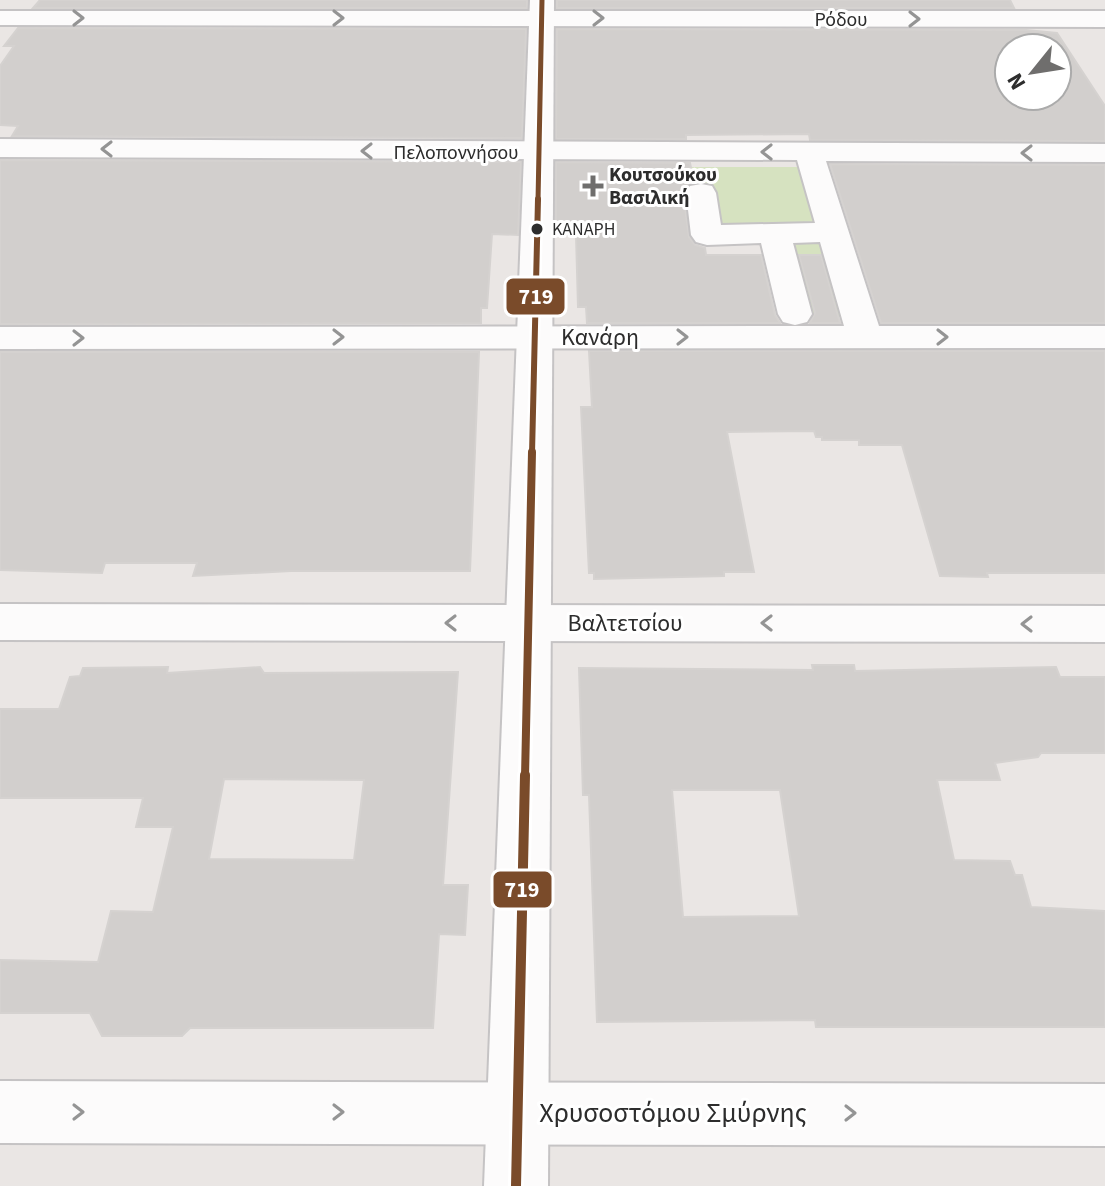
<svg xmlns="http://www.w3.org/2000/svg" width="1105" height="1186" font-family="'Source Sans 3',sans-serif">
<rect width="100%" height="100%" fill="#eae6e4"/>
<polygon fill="#d6e2c0" points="691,167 806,167 851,317 790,317 771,237 703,237"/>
<g fill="#d2cfcd" stroke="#d5d2d0" stroke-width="2" fill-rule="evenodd">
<polygon points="40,0 527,0 527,8 33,8"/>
<polygon points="557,0 1010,0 1014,8 557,8"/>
<polygon points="18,28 526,29 522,138 12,136 18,126 0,125 0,66 14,46 4,46"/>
<path d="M557 29 1026 30 1057 33 1105 106V141L810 140 809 134 686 135V139H556ZM1009 48H1057V96H1009Z"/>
<polygon points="0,160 521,162 518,235 492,234 487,308 481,308 481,323 0,324"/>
<polygon points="556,162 690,163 694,182 687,185 683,193 689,237 695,245 705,248 706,255 761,255 775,315 780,323 587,323 586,307 578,307 576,235 556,235"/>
<polygon points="830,164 1105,165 1105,323 881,323"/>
<polygon points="799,255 821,255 840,323 810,323 815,313"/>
<polygon points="589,351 1105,351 1105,573 987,573 988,577 940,576 902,445 859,445 859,440 822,440 822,437 816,437 814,431 727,432 754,572 724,572 724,576 594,579 594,573 589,573 581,407 592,407"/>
<polygon points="0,352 479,352 470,571 291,571 193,576 197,563 105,563 102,573 0,570"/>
<path d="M812 665H854L855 671 1056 667 1060 677H1105V753H1041L1038 757 995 763 1000 780H937L954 860 1010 861 1015 875H1022L1031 907 1105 911V1027H816L815 1020 597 1022 589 795H583L579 668 813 670ZM672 790H780L799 916 683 917Z"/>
<path d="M168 667 167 673 260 667 264 673 458 672 443 885H468L465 935 439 934 433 1028H190L182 1036H102L90 1013H0V960L98 962 111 911 153 912 173 827H136L143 798H0V709H59L70 677 80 676 83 668ZM224 779 364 780 354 860 209 859Z"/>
</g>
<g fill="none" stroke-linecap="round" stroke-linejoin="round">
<defs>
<g id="street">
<polygon points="0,11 1105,11 1105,27 0,25"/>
<polygon points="0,139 1105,144 1105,162 826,161 879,326 1105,326 1105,348 0,349 0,327 844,326 820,242 793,243 812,314 807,322 795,325 783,322 778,314 761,243 707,245 696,242 691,235 686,193 690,186 701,184 712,186 716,193 721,225 815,223 797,160 0,157"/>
<polygon points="0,604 1105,606 1105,642 0,640"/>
<polygon points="0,1081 1105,1084 1105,1146 0,1143"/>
</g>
<polygon id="secondary" points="530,0 554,0 548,1186 484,1186"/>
</defs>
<use href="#street" stroke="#c5c3c4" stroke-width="4"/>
<use href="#secondary" stroke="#c5c3c4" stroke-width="4"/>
<use href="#street" fill="#fcfbfb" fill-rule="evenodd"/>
<use href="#secondary" fill="#fcfbfb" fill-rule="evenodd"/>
<defs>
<polyline id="bus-1-far3" points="538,201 542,0"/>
<polyline id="bus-1-far2" points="532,454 538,199"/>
<polyline id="bus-1-far1" points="525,777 532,452"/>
<polyline id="bus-1" points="516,1186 525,775"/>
</defs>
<use href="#bus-1-far3" stroke="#fff" stroke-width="9"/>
<use href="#bus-1-far2" stroke="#fff" stroke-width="11"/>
<use href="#bus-1-far1" stroke="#fff" stroke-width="14"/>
<use href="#bus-1" stroke="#fff" stroke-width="16"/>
<use href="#bus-1-far3" stroke="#7a4b2a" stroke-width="5"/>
<use href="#bus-1-far2" stroke="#7a4b2a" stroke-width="6"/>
<use href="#bus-1-far1" stroke="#7a4b2a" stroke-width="8"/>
<use href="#bus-1" stroke="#7a4b2a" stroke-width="10"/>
</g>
<defs><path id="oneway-chevron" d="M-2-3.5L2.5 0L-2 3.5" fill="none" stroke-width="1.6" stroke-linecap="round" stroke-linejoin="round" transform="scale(2)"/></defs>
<g stroke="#949494">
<use href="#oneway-chevron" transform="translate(78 18)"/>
<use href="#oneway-chevron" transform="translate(338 18)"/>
<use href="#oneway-chevron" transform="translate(598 18)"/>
<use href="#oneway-chevron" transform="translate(914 19)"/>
<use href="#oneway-chevron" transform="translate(107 149) rotate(-180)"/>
<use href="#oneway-chevron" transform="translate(367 151) rotate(-180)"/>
<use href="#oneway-chevron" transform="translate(767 152) rotate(-180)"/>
<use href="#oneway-chevron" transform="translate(1027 153) rotate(-180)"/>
<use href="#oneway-chevron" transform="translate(338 337)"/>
<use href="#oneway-chevron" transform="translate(682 337)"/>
<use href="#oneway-chevron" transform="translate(942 337)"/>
<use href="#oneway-chevron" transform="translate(78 338)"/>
<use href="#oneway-chevron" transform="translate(451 623) rotate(-180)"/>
<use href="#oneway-chevron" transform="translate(767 623) rotate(-180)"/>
<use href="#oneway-chevron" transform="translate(1027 624) rotate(-180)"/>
<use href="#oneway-chevron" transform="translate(78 1112)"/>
<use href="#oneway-chevron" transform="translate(338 1112)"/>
<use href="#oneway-chevron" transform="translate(850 1113)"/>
</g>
<path fill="#6f6e6d" stroke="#fff" stroke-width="3" d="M589 174h8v8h8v8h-8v8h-8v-8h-8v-8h8z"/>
<circle fill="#2d2d2d" stroke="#fff" stroke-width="3" cx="537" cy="229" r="7"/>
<g text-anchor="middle" stroke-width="6" stroke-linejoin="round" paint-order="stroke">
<g font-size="18" fill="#2d2d2d" stroke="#fff" text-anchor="start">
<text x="552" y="235">ΚΑΝΑΡΗ</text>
</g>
<g font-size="20" fill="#2d2d2d" stroke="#fff">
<text x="841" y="26">Ρόδου</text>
<text x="456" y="159">Πελοποννήσου</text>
</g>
<g font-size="20" font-weight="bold" fill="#2d2d2d" stroke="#fff" text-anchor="start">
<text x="609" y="181">Κουτσούκου<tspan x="609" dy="23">Βασιλική</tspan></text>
</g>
<g font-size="24" fill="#2d2d2d" stroke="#fff">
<text x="600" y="345">Κανάρη</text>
<text x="625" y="631">Βαλτετσίου</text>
</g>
<g font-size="28" fill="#2d2d2d" stroke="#fff">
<text x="673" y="1122">Χρυσοστόμου Σμύρνης</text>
</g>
</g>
<g stroke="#fff" stroke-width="3">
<rect x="505" y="277" width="61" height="39" rx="8" fill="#7a4b2a"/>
<rect x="492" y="870" width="61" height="39" rx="8" fill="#7a4b2a"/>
</g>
<g font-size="22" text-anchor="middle" font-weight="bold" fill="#fff">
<text x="536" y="304">719</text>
<text x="522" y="897">719</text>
</g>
<g transform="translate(1033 72) rotate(240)"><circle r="38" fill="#ffffff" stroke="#ababab" stroke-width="2"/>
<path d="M0-6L14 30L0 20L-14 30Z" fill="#6f6e6d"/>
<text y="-12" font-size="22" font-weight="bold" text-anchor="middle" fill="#2d2d2d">N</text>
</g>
</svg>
